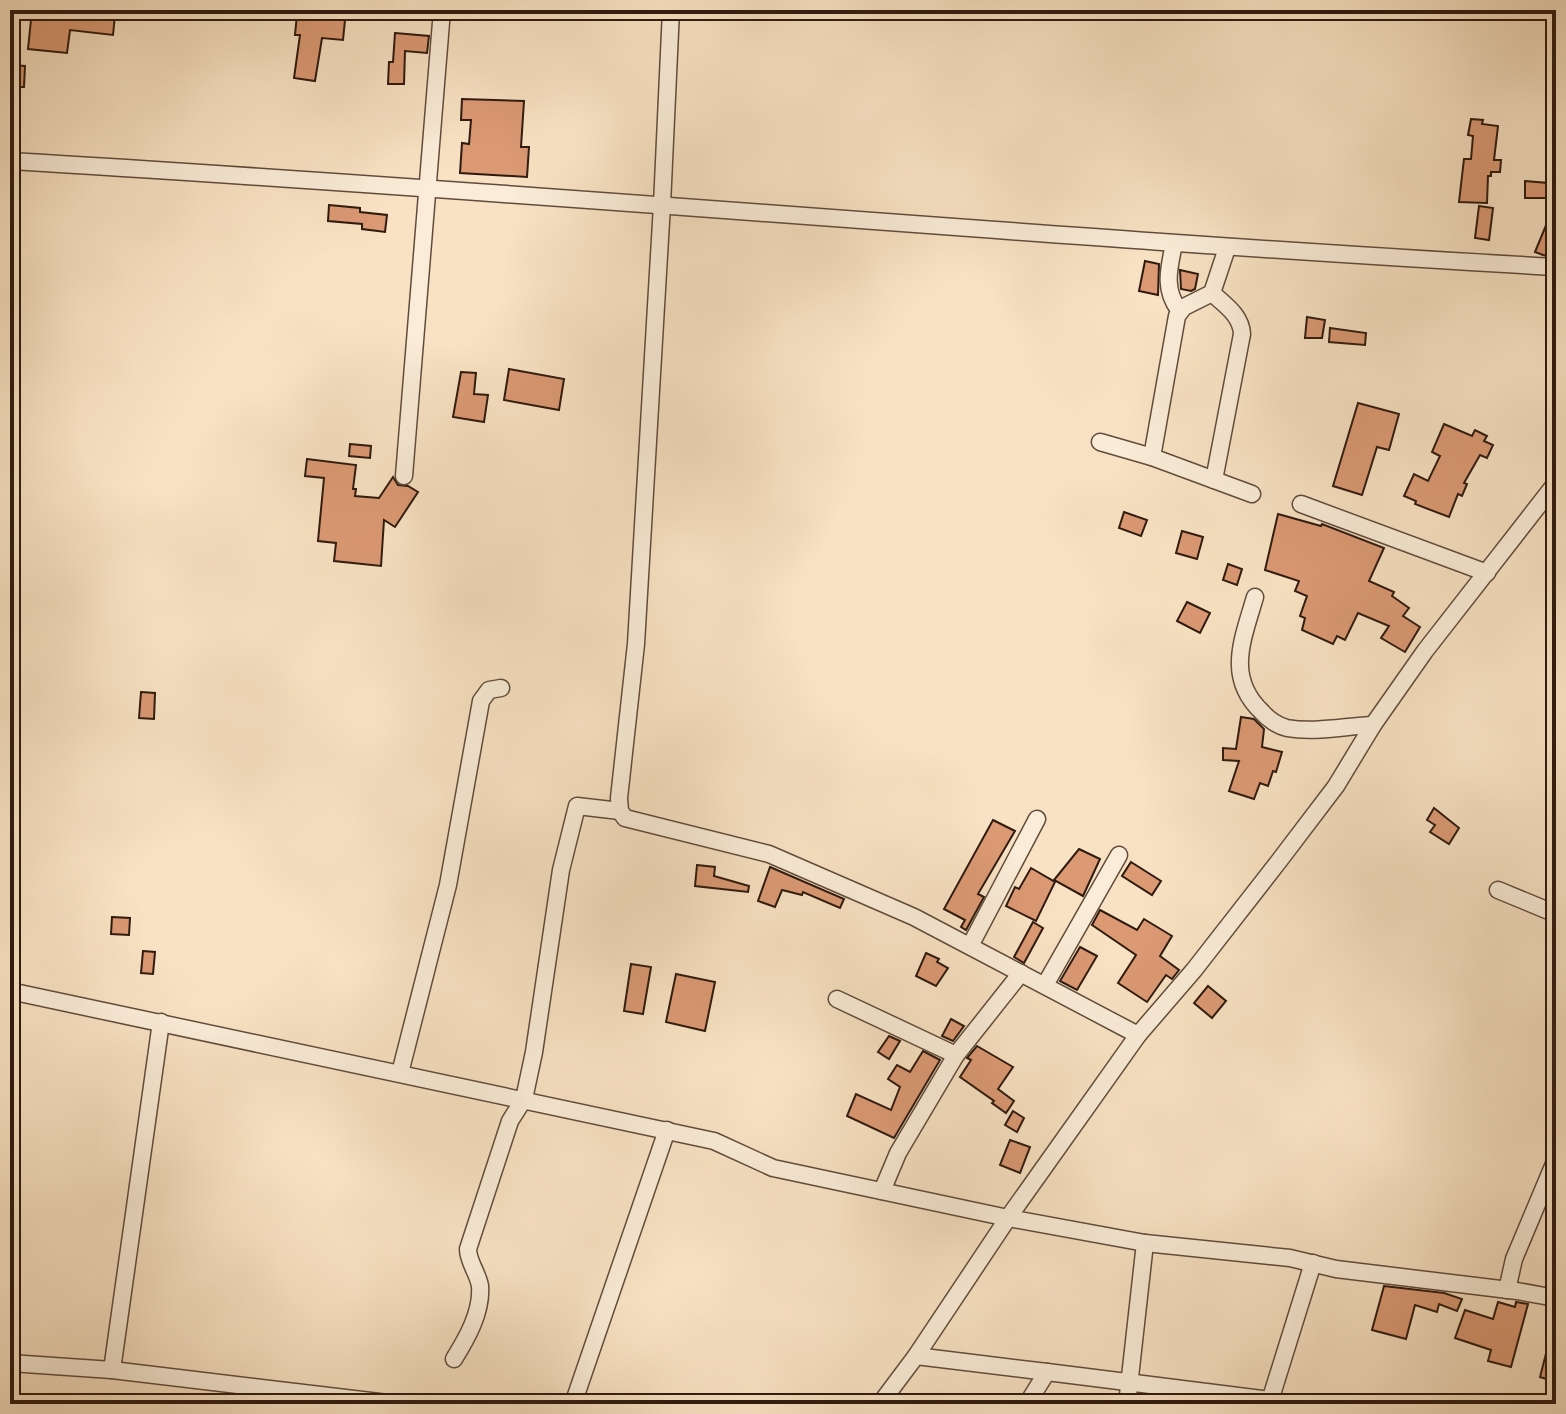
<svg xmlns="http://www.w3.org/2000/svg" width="1566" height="1414" font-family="'Gentium Book Plus',serif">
<rect width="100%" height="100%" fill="#f8e2c3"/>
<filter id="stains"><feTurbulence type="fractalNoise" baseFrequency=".0025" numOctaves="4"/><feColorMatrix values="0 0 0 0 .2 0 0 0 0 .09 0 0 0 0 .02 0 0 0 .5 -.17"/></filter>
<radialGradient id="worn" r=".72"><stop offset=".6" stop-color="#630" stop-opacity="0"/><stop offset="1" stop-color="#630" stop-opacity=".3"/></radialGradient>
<g fill="#db9974" stroke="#2e1a0f" stroke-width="2">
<polygon points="32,10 71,10 115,15 113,35 70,30 67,53 28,49"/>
<polygon points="297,14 345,20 343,40 322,38 315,81 294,78 300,35 295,35"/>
<polygon points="395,33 429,36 427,53 405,51 404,84 388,84 389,62 393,62"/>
<polygon points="10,65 25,66 24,87 10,87"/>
<polygon points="462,99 524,101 521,147 529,147 527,177 460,173 462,143 469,144 471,120 461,120"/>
<polygon points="1471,119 1483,120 1482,124 1498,126 1494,160 1501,160 1500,172 1491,172 1491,176 1488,176 1487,203 1459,202 1464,159 1471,159 1473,136 1468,135"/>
<polygon points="1525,181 1548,183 1547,198 1525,198"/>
<polygon points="1556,201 1556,244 1553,243 1548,256 1543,255 1535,252"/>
<polygon points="329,205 360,208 360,212 387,215 385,232 362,229 362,224 328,221"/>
<polygon points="1479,206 1493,208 1489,240 1475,238"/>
<polygon points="1145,261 1159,264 1158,295 1139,291"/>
<polygon points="1180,270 1198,274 1195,289 1191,291 1181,289"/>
<polygon points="1307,317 1325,320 1322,338 1305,338"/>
<polygon points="1330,328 1366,333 1365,345 1329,342"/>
<polygon points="509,369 564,379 559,410 504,400"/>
<polygon points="461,372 476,373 474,394 488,395 484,422 453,417"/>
<polygon points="1358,403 1399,414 1389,450 1377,447 1362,495 1333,486"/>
<polygon points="1444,424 1472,436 1475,430 1487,436 1484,441 1493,445 1487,458 1480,455 1464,483 1467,484 1462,496 1458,494 1449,517 1415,504 1416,501 1404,496 1414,474 1428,481 1440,456 1432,452"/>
<polygon points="350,444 371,446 370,458 349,456"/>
<polygon points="307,459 356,465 353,489 356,489 355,496 379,498 393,477 398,485 408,486 418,492 395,527 384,520 381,566 334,561 336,543 318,541 324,478 305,476"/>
<polygon points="1124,512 1147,520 1141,536 1119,528"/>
<polygon points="1278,514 1321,526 1322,524 1384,548 1369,581 1394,592 1392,596 1409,608 1403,616 1420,627 1405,652 1381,638 1389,626 1358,613 1345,640 1337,636 1333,644 1302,630 1305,618 1300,616 1307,596 1295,591 1299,581 1265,570"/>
<polygon points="1182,531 1203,537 1197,559 1176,553"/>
<polygon points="1228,564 1242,569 1237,585 1223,580"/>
<polygon points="1187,602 1210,613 1200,633 1177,621"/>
<polygon points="141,692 155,693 154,719 139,718"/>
<polygon points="1241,717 1254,719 1264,729 1262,747 1282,752 1276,772 1273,771 1268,786 1260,783 1254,799 1229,791 1239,761 1223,760 1223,748 1236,749"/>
<polygon points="1434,808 1459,828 1449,844 1430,832 1435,825 1427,820"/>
<polygon points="993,820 1015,831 978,894 984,897 966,930 961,927 965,920 944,909"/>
<polygon points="1079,849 1100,859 1083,896 1054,880"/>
<polygon points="1131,862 1161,881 1152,895 1122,876"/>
<polygon points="697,865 715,867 714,876 749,886 748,892 695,886"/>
<polygon points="770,867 844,899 840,908 803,892 802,895 782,890 775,907 758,901"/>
<polygon points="1031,868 1055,882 1036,921 1006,906 1015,887 1019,889"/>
<polygon points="1100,910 1137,930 1144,919 1172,936 1160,956 1179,970 1172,979 1166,975 1147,1002 1118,983 1136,955 1092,925"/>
<polygon points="112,917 130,918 129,935 111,934"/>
<polygon points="1033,922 1043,928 1024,963 1014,957"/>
<polygon points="1080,947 1097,956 1077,990 1060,981"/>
<polygon points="143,951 155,952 153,974 141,973"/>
<polygon points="926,953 939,959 937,962 948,968 936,986 916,976"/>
<polygon points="631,964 651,967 643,1014 624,1011"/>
<polygon points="676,974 715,982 705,1031 666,1022"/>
<polygon points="1208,986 1226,1001 1212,1018 1194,1003"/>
<polygon points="951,1019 964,1026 953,1041 942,1036"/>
<polygon points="889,1036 900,1041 889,1059 878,1052"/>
<polygon points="977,1046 1013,1067 998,1089 1014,1101 1006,1113 992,1103 994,1101 960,1077 971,1060 967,1058"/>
<polygon points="923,1051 940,1060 894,1138 847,1116 856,1094 891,1110 900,1087 888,1079 897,1065 910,1072"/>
<polygon points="1013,1111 1024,1118 1017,1132 1005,1125"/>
<polygon points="1010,1140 1030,1147 1020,1173 1000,1165"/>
<polygon points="1384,1286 1444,1293 1462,1299 1457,1311 1439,1304 1437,1312 1415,1305 1406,1339 1372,1330"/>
<polygon points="1498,1302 1515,1307 1516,1302 1528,1304 1511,1367 1488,1361 1491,1350 1455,1338 1465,1310 1493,1319"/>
<polygon points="1553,1326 1556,1327 1556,1382 1540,1377"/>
</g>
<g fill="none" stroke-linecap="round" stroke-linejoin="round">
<defs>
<g id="street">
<polyline points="671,10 662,205 636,644 619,798 620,811 625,818 769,854 914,917 1138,1035"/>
<path d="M10 161C526 191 1040 238 1556 267"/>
<path d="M1174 244C1169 268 1163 289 1179 310"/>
<polyline points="1227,248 1212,293 1184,307 1177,316 1152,457 1252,494"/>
<path d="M1212 293C1225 305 1241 315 1242 334L1214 480"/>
<polyline points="1100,442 1152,457"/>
<polyline points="404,476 442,10"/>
<polyline points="1301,504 1487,573"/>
<path d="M1255 597C1243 639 1225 677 1262 712 1268 719 1278 726 1287 728 1314 733 1346 726 1373 725"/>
<polyline points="1498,890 1556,914"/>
<polyline points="970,946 1037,819"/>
<polyline points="1045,985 1119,855"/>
<polyline points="10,991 714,1141 773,1168 1008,1218 1145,1243 1290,1258 1336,1269 1517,1291 1556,1298"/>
<polyline points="837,999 956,1055"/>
<polyline points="400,1073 448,885 481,701 489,690 501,688"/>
<polyline points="882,1191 898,1153 956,1055 1021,973"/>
<polyline points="1507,1290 1514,1259 1556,1159"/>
<polyline points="916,1356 1047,1372 1027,1404"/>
<path d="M454 1359C467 1338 482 1312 480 1286 478 1273 468 1262 468 1249L510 1121 524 1099 534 1052 561 870 577 806 620 811"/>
<polyline points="10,1363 112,1370 396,1404"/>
<polyline points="112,1370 161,1022"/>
<polyline points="1047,1372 1270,1400"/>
<polyline points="573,1404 667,1130"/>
<polyline points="880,1404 916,1356 1008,1218 1138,1035 1194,970 1279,861 1336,786 1373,725 1425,651 1556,483"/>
<polyline points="1127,1404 1145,1243"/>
<polyline points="1269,1404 1313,1263"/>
</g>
</defs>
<use href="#street" stroke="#604c3c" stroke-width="19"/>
<use href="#street" stroke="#faecd8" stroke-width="16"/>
</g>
<rect width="1566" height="1414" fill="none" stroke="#f8e2c3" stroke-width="40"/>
<rect x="12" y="12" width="1542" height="1390" fill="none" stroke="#2e1a0f" stroke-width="4"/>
<rect x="20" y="20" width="1526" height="1374" fill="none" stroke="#2e1a0f" stroke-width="2"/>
<rect width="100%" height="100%" filter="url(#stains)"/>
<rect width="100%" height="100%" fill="url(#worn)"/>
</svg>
